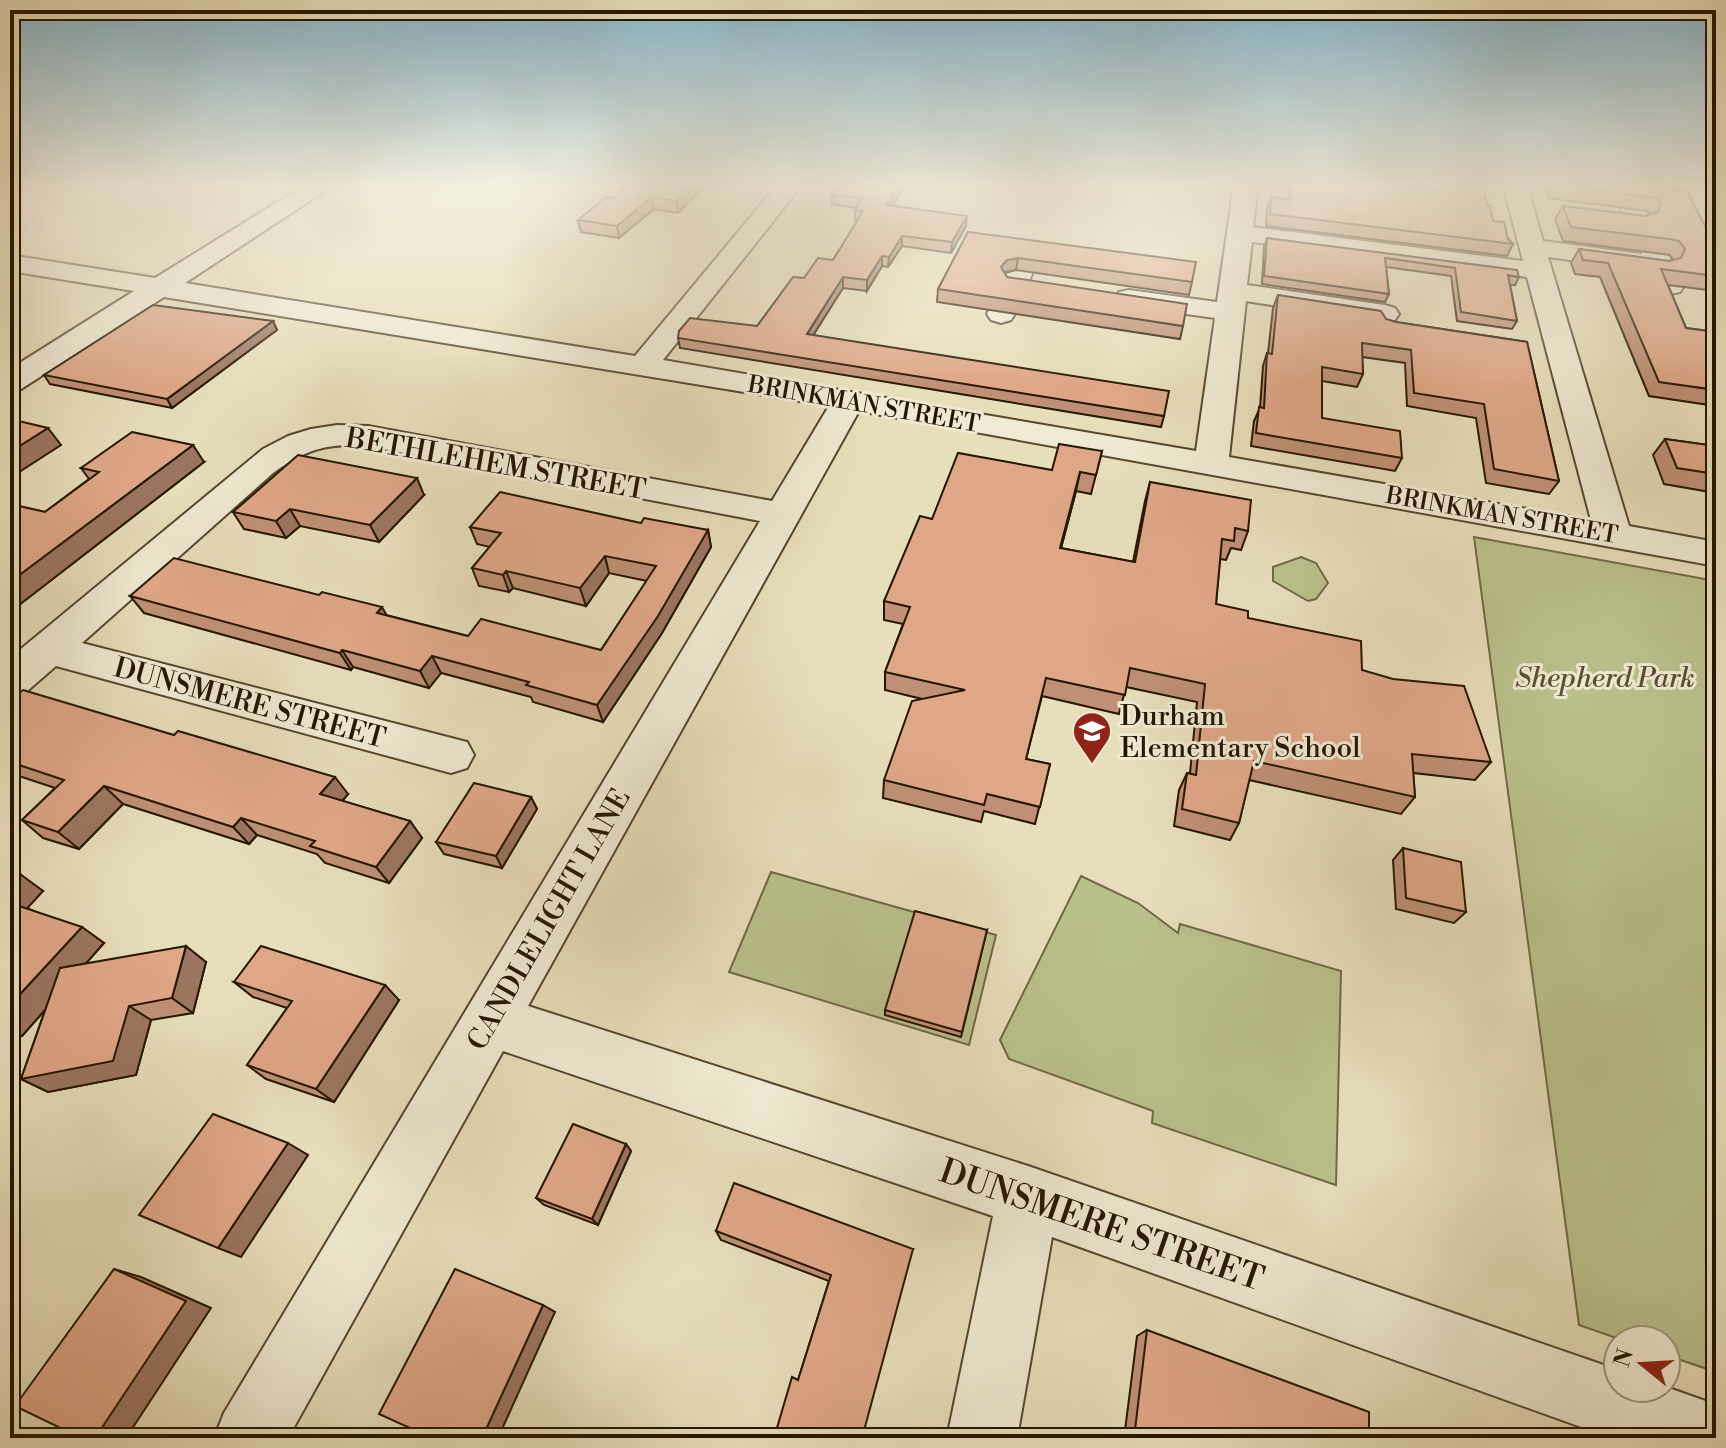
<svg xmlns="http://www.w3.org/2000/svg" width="1726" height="1448" font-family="'Libre Bodoni',serif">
<rect width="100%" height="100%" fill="#e7deba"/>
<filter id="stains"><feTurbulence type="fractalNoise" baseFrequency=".0025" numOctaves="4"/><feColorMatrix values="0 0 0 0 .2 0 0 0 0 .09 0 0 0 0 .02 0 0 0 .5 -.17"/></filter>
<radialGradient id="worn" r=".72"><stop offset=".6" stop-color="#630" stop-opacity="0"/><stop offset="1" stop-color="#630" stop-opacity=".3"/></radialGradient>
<g fill="#bac08c" stroke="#706a46" stroke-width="2">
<polygon points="1474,537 1716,581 1716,1372 1666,1355 1666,1340 1622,1340 1579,1325"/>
<polygon points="1301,557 1316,563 1328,583 1316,599 1308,601 1273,581 1273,567"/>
<polygon points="771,872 996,935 969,1045 729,972"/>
<polygon points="1081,876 1138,903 1178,933 1180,924 1341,971 1336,1185 1152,1123 1153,1111 1009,1059 1000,1040"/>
</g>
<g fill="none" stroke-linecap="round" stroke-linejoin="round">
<defs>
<g id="minor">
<path d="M305 185H334L185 283 635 356 777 185H802L663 360 1196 451 1215 318 1129 306 1119 304 1115 298 1119 292 1129 290 1217 302 1234 185H1258L1253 227 1523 261 1503 185H1527L1543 241 1642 254 1617 200 1620 195H1638L1684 286 1680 292 1670 294 1660 292 1647 267 1638 269 1548 257 1629 526 1716 542V566L859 411 528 1006 1028 1166 1618 1370V1388L1666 1387 1711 1403 1716 1405V1438H1612L1052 1237 1017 1438H947L993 1216 503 1051 288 1438H214L224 1413 760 521 368 446C326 443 307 449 273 473L82 643 467 742 474 755 467 768 451 773 56 666 25 693 10 698V658L263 449 288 436 311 429 337 425 368 426 772 501 829 406 164 297 21 389 10 391V369L134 291 10 271V255L155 278ZM1252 242 1527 277 1591 520 1229 457 1246 301 1385 323 1395 320 1399 314 1395 308 1385 305 1247 285Z"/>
<polygon points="1028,245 1037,247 1041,253 1015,314 1011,320 1001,323 991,320 987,314 1015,253 1019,247"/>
</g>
</defs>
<use href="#minor" stroke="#56472e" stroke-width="4"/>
<use href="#minor" fill="#efead2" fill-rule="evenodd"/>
</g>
<g fill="#bf9075" stroke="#251500" stroke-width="2">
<polygon points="706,185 678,213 654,209 619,238 581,232 578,220 613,198"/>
<polygon points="839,185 892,206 966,226 951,253 902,246 888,267 882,266 867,291 843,288 813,335 1164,416 1161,427 680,348 678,338 757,326 804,278 833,260 858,221 855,220 855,210 856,208 832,204 832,195"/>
<polygon points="1289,185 1400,185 1433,189 1433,185 1482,185 1487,205 1493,221 1513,244 1507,256 1266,226 1267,208 1271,197 1288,199"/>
<polygon points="1548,185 1626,185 1687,192 1711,237 1716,238 1716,291 1668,285 1686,328 1716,332 1716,406 1649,396 1600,277 1575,274 1571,263 1579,249 1669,261 1673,260 1670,255 1563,241 1555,219 1563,206 1646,216 1650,214 1647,211 1548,198 1546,191"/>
<polygon points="1683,185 1716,185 1716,189"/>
<polygon points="968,232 1192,282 1189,295 1016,270 1005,273 1007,277 1183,326 1180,339 937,302 938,289"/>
<polygon points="1267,238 1519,277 1515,285 1510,285 1517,321 1512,329 1457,321 1451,276 1386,267 1389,294 1385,302 1262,284 1264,247"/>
<polygon points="1278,295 1396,322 1527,342 1559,481 1549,494 1486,483 1476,418 1407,406 1405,363 1362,357 1363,374 1357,387 1322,381 1322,418 1402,458 1395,471 1251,446 1254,421 1260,408 1263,366 1267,353 1268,353 1273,308"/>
<polygon points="273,321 277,330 172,408 50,384 44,375"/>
<polygon points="1665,439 1716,446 1716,493 1664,484 1653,455"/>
<polygon points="1102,451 1091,494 1076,491 1061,548 1133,562 1145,501 1150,482 1248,531 1241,550 1231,548 1226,560 1220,559 1216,604 1362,670 1491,762 1475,780 1413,773 1415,797 1401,814 1249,780 1239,823 1230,840 1174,826 1179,790 1187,773 1190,773 1197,702 1126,687 1119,714 1042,696 1026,759 1050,764 1035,824 984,811 981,822 883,798 884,780 922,699 885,690 885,672 903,624 884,620 884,601 932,519"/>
<polygon points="204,462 10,612 10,504 45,512 89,479 81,468"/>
<polygon points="424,495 379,542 300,526 286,538 244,529 233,512"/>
<polygon points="641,523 708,530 711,547 662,633 603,722 533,702 531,697 441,673 429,688 353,667 351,670 144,613 130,596 386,615 468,636 601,650 647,581 609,573 586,606 513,588 509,592 479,586 472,568 490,547 477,544 470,527"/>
<polygon points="10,700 348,794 342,801 410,821 422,838 389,883 325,863 317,854 257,835 249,844 123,804 79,849 43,838 22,820 55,788 10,773"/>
<polygon points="531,797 537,809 502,868 444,854 436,842"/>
<polygon points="1403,848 1466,912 1454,923 1396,909 1393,860"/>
<polygon points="10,871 43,891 27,908 104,943 86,963 206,962 193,1013 151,1020 136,1075 48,1092 21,1079 45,1010 22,1036 10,1032"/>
<polygon points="987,930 961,1037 885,1015 885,1010"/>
<polygon points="234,982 399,1000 334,1102 266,1079 247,1065 287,1008 253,997"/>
<polygon points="626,1144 631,1151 598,1225 544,1205 536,1198"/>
<polygon points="716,1231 913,1249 798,1380 829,1281 721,1240"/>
<polygon points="1147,1330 1369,1438 1124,1438 1137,1336"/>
</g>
<g fill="#9b755f" stroke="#251500" stroke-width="2">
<polygon points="692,185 706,185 678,213 676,201"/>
<polygon points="899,185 905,185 887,215 887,205"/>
<polygon points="652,197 654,209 619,238 617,226"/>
<polygon points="967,216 966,226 951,253 952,242"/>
<polygon points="902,236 902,246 888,267 889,257"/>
<polygon points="882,256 882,266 867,291 867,280"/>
<polygon points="1018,258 1016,270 1005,272 1000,279 1001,267 1007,260"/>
<polygon points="843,277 843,288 807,345 807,334"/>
<polygon points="273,321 277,330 172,408 167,399"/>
<polygon points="48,428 61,445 10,478 10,452"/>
<polygon points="193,445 204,462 10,612 10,582"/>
<polygon points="1080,472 1076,491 1056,567 1060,548"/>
<polygon points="417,478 424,495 379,542 370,525"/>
<polygon points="290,509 300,526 286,538 276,521"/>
<polygon points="708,530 711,547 662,633 603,722 597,705"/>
<polygon points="605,556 609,573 586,606 580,588"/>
<polygon points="506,571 513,588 509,592 503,575"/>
<polygon points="382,607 392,625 377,613"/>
<polygon points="342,650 353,667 351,670 340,653"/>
<polygon points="432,656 441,673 429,688 420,671"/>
<polygon points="335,777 348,794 334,811 320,794"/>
<polygon points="104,786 123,804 79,849 58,832"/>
<polygon points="531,797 537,809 502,868 496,856"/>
<polygon points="241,818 257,835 249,844 233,827"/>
<polygon points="410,821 422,838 389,883 376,867"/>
<polygon points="20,874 43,891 21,915 10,907 10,884"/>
<polygon points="82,927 104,943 22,1036 10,1030 10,1005"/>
<polygon points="186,946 206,962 193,1013 172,998"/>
<polygon points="385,985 399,1000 334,1102 316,1089"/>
<polygon points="129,1006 151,1020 136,1075 48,1092 21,1079"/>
<polygon points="288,1143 308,1155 241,1257 218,1248"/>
<polygon points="626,1144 631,1151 598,1225 592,1219"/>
<polygon points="114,1269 141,1277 211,1308 126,1438 95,1438"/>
<polygon points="543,1305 555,1312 498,1438 482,1438"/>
</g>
<g fill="#dea788" stroke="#251500" stroke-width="2">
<polygon points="628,185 692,185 676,201 652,197 617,226 578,220 606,197 613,198"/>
<polygon points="839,185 899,185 887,205 967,216 952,242 902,236 889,257 882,256 867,280 843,277 807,334 1169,391 1164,416 678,338 679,331 690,318 757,326 793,277 804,278 818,258 833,260 863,211 855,210 862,198 832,195"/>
<polygon points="1292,185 1400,185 1440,190 1439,185 1482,185 1487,205 1490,205 1493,221 1504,222 1508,239 1513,244 1270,214 1271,197 1291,200"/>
<polygon points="1558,185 1626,185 1687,192 1711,237 1716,238 1716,276 1661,269 1686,328 1716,332 1716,390 1659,382 1608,263 1583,260 1579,249 1669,261 1681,258 1685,249 1679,241 1669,239 1571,227 1563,206 1646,216 1658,212 1661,204 1656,198"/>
<polygon points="968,232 1196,262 1192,282 1018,258 1007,260 1001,267 1007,277 1187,304 1183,326 938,289"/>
<polygon points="1267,238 1517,270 1519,277 1508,275 1517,321 1461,312 1455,268 1385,258 1389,294 1264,276"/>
<polygon points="1278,295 1381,311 1386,319 1396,322 1527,342 1559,481 1494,469 1484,404 1414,393 1411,350 1362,343 1363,374 1322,367 1322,418 1400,431 1402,458 1256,433 1259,407 1264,408 1267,353 1272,354"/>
<polygon points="153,305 273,321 167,399 44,375"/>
<polygon points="10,419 48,428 10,452"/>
<polygon points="132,432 193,445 10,582 10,504 45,512 99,472 81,468"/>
<polygon points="1665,439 1716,446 1716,474 1677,468"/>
<polygon points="1059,444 1102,451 1096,475 1080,472 1060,548 1135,562 1150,482 1251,500 1248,531 1235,528 1234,541 1222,539 1216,604 1248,611 1248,618 1361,641 1362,670 1393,679 1464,686 1491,762 1412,754 1415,797 1254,761 1239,823 1182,809 1187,773 1196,775 1205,684 1130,668 1125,695 1046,678 1026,759 1050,764 1040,807 987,794 984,805 884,780 912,701 965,690 885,672 910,607 884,601 920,516 932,519 958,453 1052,470"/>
<polygon points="298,455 417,478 370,525 290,509 276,521 233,512"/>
<polygon points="500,492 641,523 644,518 708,530 658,616 597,705 526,685 529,682 432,656 420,671 342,650 340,653 130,596 174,558 319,595 322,592 382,607 377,613 468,636 481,619 601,650 656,566 605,556 580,588 506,571 503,575 472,568 501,533 470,527"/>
<polygon points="23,690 174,735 178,731 335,777 320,794 410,821 376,867 310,846 315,841 241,818 233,827 104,786 58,832 22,820 64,780 10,762 10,700"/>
<polygon points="474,783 531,797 496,856 436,842"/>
<polygon points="1403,848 1461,862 1466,912 1406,898"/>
<polygon points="10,871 20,874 10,884"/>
<polygon points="10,903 82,927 10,1005"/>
<polygon points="915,911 987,930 962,1032 885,1010"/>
<polygon points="186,946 172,998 129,1006 113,1061 21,1079 60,968"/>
<polygon points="261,946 385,985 316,1089 247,1065 292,1001 234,982"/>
<polygon points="213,1114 288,1143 218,1248 139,1215"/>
<polygon points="573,1124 626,1144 592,1219 536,1198"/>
<polygon points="734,1183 913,1249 862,1438 774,1438 792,1377 798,1380 831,1275 716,1231"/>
<polygon points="114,1269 186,1301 95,1438 81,1438 15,1406"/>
<polygon points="455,1269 543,1305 482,1438 432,1438 379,1414"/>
<polygon points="1147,1330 1369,1412 1369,1438 1134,1438"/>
</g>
<linearGradient id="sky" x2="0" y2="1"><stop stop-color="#88b8cf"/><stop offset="0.48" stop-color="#f4f0e0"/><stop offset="1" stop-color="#f4f0e0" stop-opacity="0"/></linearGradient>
<rect width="1726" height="388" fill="url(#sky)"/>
<defs>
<symbol id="school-pin" viewBox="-11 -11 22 30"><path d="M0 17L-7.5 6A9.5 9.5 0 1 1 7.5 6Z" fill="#8f2418" stroke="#efead2"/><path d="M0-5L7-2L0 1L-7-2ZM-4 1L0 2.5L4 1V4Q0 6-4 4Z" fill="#fff"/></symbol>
</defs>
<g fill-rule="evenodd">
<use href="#school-pin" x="1070" y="709" width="44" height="60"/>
</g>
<g text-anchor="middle" stroke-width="6" stroke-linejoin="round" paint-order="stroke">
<g font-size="24" fill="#251500" stroke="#efead2">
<text transform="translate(864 404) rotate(10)" y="8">BRINKMAN STREET</text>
<text transform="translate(1502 515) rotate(10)" y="8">BRINKMAN STREET</text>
</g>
<g font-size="28" fill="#251500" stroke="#efead2">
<text transform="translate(496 463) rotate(10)" y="10">BETHLEHEM STREET</text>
<text transform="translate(250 702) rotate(15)" y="10">DUNSMERE STREET</text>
<text transform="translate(548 919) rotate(-60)" y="10">CANDLELIGHT LANE</text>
</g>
<g font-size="28" font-style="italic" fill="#595131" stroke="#efead2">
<text x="1605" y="687">Shepherd Park</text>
</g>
<g font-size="28" fill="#251500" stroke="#efead2" text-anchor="start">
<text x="1120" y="725">Durham<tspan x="1120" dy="32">Elementary School</tspan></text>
</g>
<g font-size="34" fill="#251500" stroke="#efead2">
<text transform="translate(1102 1224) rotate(19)" y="12">DUNSMERE STREET</text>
</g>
</g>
<rect width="1726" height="1448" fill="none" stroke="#e7deba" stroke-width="40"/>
<rect x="12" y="12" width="1702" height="1424" fill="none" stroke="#251500" stroke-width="4"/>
<rect x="20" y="20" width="1686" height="1408" fill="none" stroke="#251500" stroke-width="2"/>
<g transform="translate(1642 1364) rotate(288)"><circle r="38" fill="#efead2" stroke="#9e957e" stroke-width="2"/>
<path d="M0-6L14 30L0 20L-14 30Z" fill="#8f2418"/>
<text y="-12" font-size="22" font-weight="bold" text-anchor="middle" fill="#251500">N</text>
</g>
<rect width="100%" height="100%" filter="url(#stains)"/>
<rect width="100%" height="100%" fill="url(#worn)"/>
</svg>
